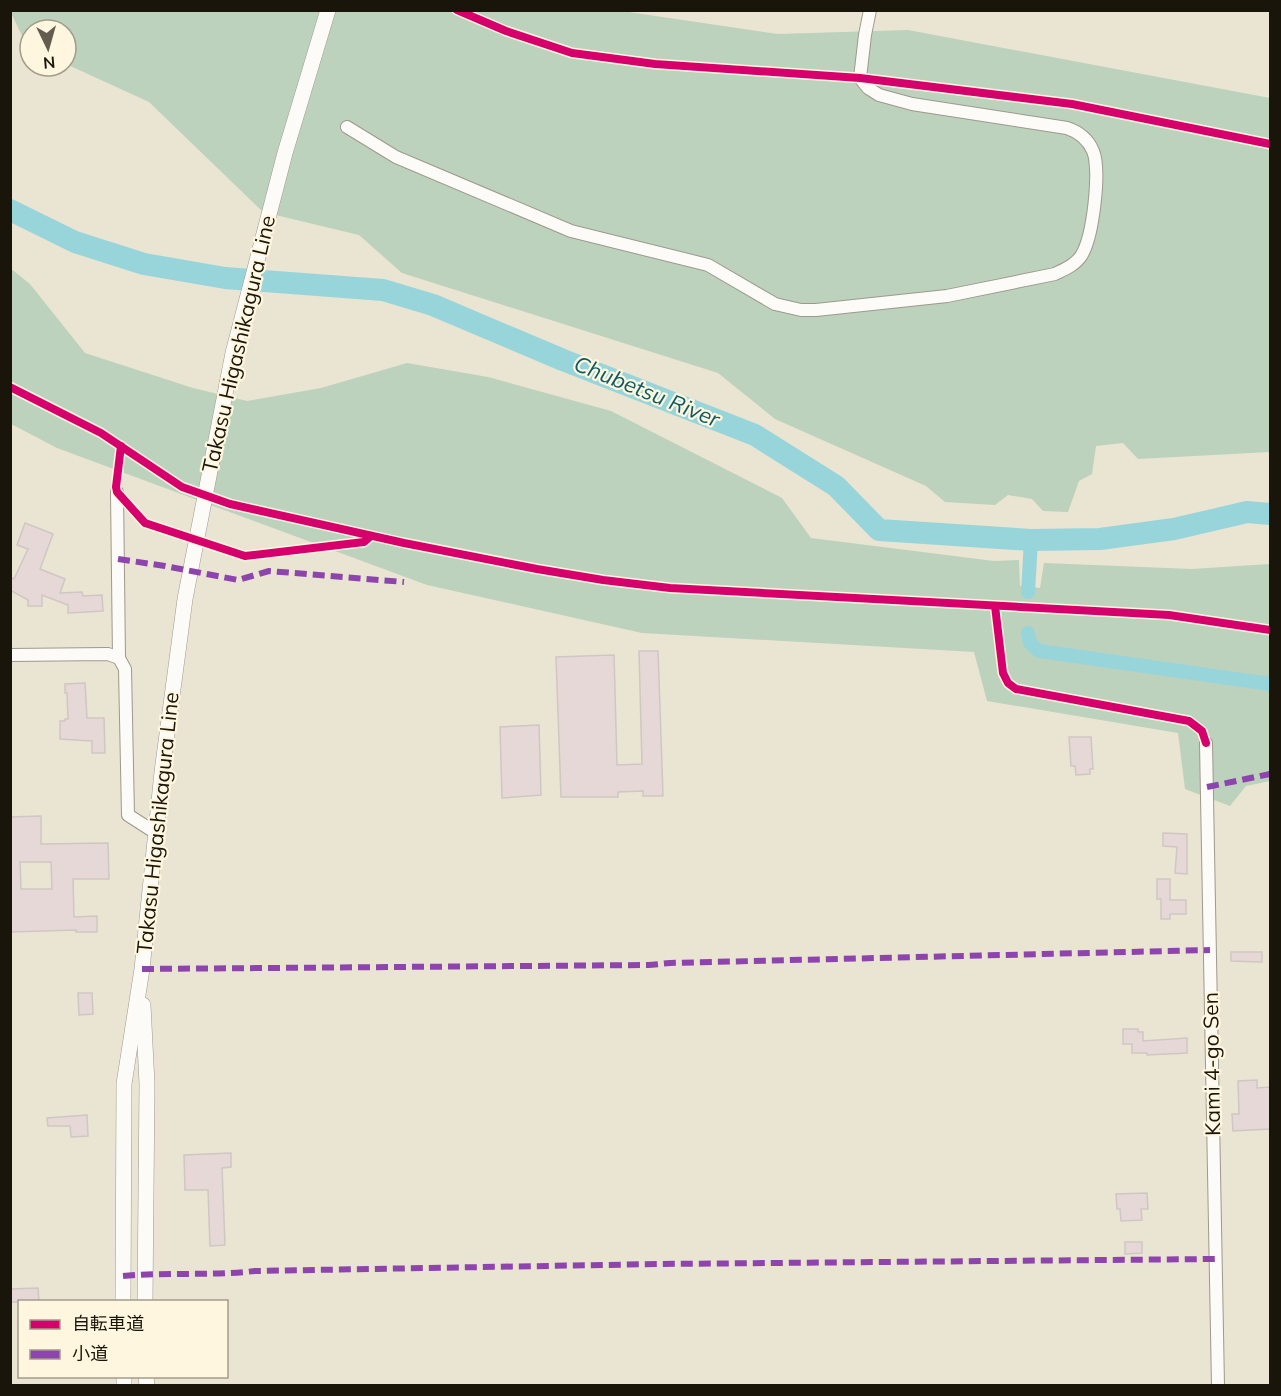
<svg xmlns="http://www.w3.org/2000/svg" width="1281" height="1396" font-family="Mulish,'Noto Sans JP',sans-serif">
<rect width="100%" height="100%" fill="#eae4d3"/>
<g fill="#bcd2bc">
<polygon points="615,10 778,34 908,30 1270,98 1270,452 1138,459 1123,443 1096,446 1092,474 1079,481 1068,512 1043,511 1032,499 1008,495 995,505 945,502 926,486 775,419 718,373 402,273 359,235 263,212 149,102 66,64 66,30 30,30 30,47 27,46 10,11"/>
<polygon points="10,268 30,284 85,353 193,388 247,401 321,388 407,363 488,377 611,411 782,498 811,538 994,561 1019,560 1020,586 1040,588 1044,563 1192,569 1270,564 1270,781 1246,786 1230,806 1185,789 1178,733 987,701 974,652 642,633 427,585 57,448 11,424"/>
</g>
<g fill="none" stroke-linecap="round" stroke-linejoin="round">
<g stroke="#98d5db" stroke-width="14">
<polyline points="1028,592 1031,540"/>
<polyline points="1028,633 1030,643 1039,651 1270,684"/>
</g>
<polyline stroke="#98d5db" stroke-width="22" points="10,210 75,242 144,264 225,278 383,290 433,305 563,360 755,435 836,486 879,530 1031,540 1100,539 1174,529 1247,512 1270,514"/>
</g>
<g fill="#e7d8d8" stroke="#cfc7c2" stroke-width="1.5" fill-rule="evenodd">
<polygon points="25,523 53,534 40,569 65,579 60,593 82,592 83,596 102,595 103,611 68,613 68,605 42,595 42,606 28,606 28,600 10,590 10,577 14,579 28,549 17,545"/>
<polygon points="639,651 658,651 663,796 643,796 643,791 618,792 618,797 561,797 556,657 614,655 617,765 642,764"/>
<polygon points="85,683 87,718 104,718 105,753 92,753 92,741 60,739 60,721 65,721 65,719 68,719 67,693 65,693 65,684"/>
<polygon points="539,725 541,795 502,798 500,727"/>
<polygon points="1069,737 1091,737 1093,769 1090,769 1090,774 1076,775 1075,766 1071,766"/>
<path d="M41 816V844L108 843 109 879H73L74 917 97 916V932H76V930L10 932V817ZM20 862H51L52 889H21Z"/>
<polygon points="1163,833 1187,834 1187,874 1175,873 1177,847 1163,846"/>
<polygon points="1157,879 1170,879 1170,900 1186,900 1186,914 1170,914 1170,919 1161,919 1161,899 1157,899"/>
<polygon points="1231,952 1262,952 1262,962 1231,961"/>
<polygon points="78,993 92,993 93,1014 79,1015"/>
<polygon points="1123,1029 1138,1029 1138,1032 1143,1032 1143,1041 1187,1038 1187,1053 1147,1055 1147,1053 1132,1053 1132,1044 1123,1044"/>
<polygon points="1257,1080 1257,1088 1270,1087 1270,1129 1233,1131 1232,1114 1239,1114 1238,1081"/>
<polygon points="87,1115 88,1136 71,1137 70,1126 48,1126 47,1118"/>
<polygon points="231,1153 231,1167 222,1168 225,1245 210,1246 208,1190 185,1190 184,1155"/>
<polygon points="1147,1193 1148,1209 1141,1209 1142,1220 1121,1221 1120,1209 1117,1209 1116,1194"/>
<polygon points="1125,1242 1142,1242 1142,1253 1125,1254"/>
<polygon points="38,1288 39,1302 10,1302 10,1289"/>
</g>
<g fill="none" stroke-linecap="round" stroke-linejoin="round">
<defs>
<g id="minor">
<path d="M347 127 396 157 571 231 708 265 775 304 801 310H816L947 296 1055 274C1065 269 1075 265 1081 256 1093 238 1101 170 1093 151 1088 139 1079 132 1067 128L912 104 879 95 868 88 860 78 865 35 870 10"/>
<polyline points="117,492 119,658 125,669 128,815 156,833"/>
<polyline points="10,655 108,654 119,658"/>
<polyline points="1206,743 1218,1386"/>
</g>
<g id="major">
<polyline points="143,1005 147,1084 145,1302"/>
<polyline points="123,1302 124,1084 142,969 162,772 185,599 233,353 285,153 328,10"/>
<polyline points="124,1376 124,1386"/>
<polyline points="146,1376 147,1386"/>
</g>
</defs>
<use href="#minor" stroke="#9d998c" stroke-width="14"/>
<use href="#major" stroke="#9d998c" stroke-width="16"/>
<use href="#minor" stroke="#fcfbf8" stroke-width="12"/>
<use href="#major" stroke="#fcfbf8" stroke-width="15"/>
<g stroke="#8e44ad" stroke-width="6" stroke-dasharray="12 6" stroke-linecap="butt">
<polyline points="118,559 165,566 238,580 269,571 404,582"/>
<polyline points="1207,787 1270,774"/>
<polyline points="142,969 649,965 670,963 1210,950"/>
<path d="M123 1276C167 1272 211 1276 255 1271L660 1264 1215 1259"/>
</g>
<defs>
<g id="cycleway">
<polyline points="457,10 506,31 572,53 655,64 860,78 1072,104 1270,144"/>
<polyline points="10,387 101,433 182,487 230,504 404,543 537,569 603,580 670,588 1169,615 1270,630"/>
<polyline points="121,446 116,487 117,492 145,523 245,556 364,542 371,536"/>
<polyline points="995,606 1003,673 1008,683 1016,689 1189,721 1202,731 1206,743"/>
</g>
</defs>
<use href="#cycleway" stroke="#fef6de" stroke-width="11"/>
<use href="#cycleway" stroke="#d6006c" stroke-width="8"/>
</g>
<g text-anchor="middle" stroke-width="4.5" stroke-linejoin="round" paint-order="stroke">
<g font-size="21" fill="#19150a" stroke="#fef6de">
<text transform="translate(239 344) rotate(-77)" y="7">Takasu Higashikagura Line</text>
<text transform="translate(158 823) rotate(-84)" y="7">Takasu Higashikagura Line</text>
<text transform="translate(1212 1064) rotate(-91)" y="7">Kami 4-go Sen</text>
</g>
<g font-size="22" font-style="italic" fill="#0d5b66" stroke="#fef6de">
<text transform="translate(647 391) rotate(22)" y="8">Chubetsu River</text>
</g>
</g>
<rect width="1281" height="1396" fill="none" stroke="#19150a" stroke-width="24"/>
<rect x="18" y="1300" width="210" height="78" fill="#fef6de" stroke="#a29c89" stroke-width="1.5"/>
<rect x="30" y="1320" width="30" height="9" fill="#d6006c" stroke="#a29c89" stroke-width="1.5"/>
<text x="72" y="1330" font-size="18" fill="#19150a">自転車道</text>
<rect x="30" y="1350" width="30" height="9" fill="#8e44ad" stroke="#a29c89" stroke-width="1.5"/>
<text x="72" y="1360" font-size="18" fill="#19150a">小道</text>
<g transform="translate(48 48) rotate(175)"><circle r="28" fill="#fef6de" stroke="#a29c89" stroke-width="1.5"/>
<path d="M0-4.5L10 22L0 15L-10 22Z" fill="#625d50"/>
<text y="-9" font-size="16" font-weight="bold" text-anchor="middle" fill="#19150a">N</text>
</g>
</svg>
